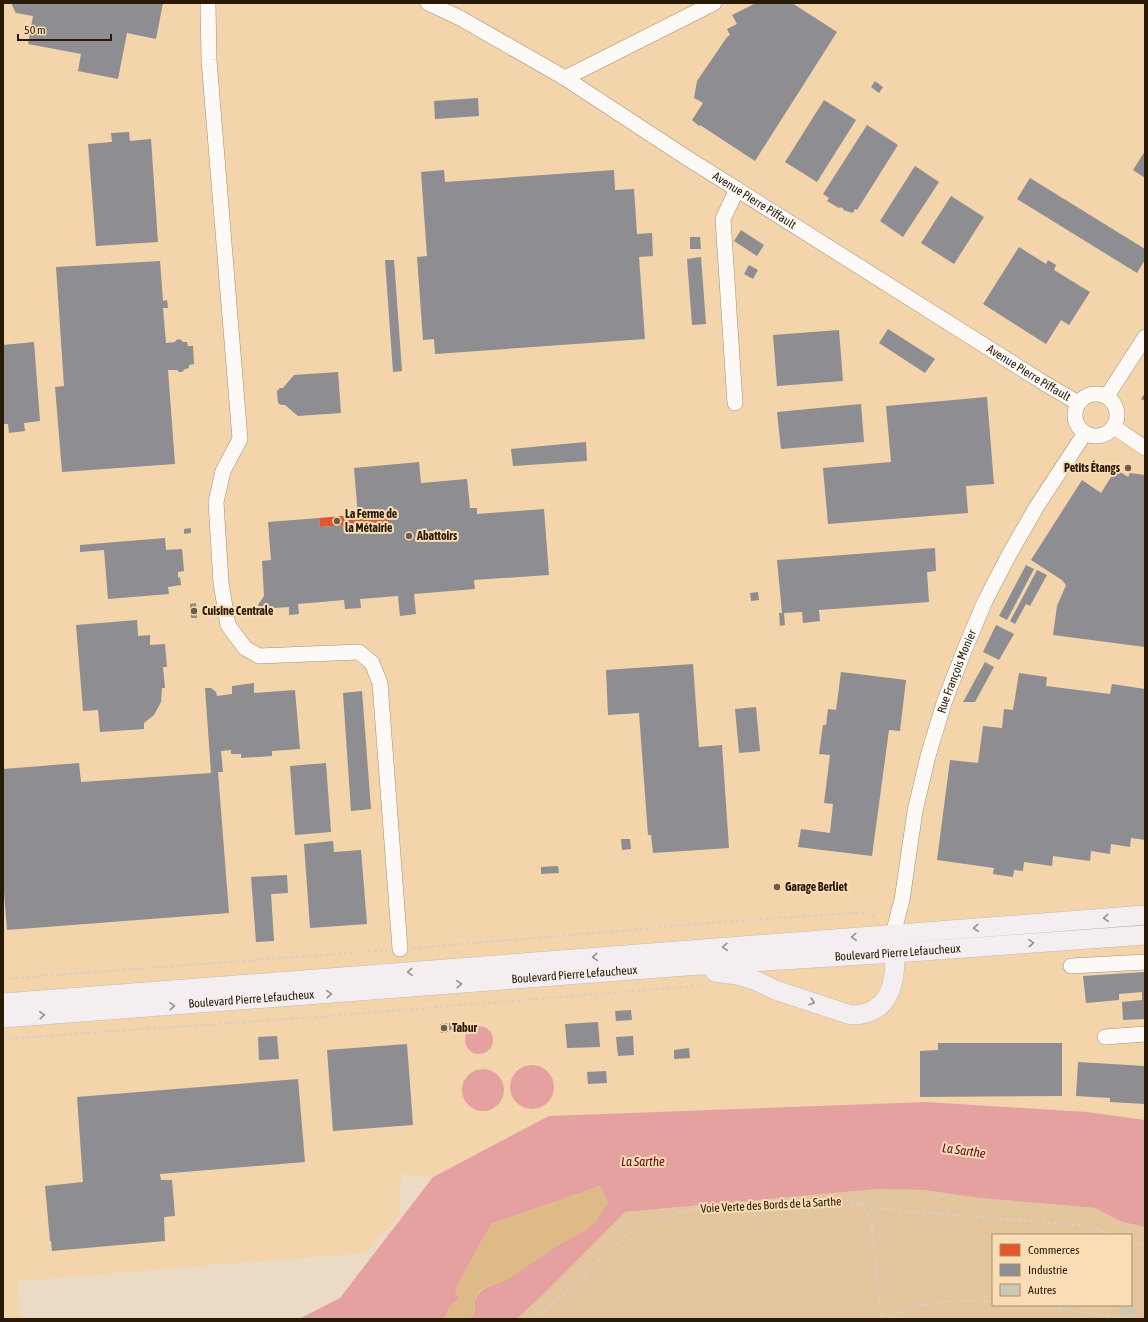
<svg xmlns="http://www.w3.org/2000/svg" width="1148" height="1322" font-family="'Asap Condensed',sans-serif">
<rect width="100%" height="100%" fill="#ebdac4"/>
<polygon fill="#f3d4ab" points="3,3 1145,3 1145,1120 1087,1112 927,1102 549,1116 433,1177 401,1174 400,1215 366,1253 336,1255 18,1281 21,1319 3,1319"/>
<path fill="#e3c69e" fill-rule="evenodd" d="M878 1189 924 1190 979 1198 1095 1208 1122 1222 1145 1227V1319H517L549 1289 625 1212ZM993 1235H1131V1305H993Z"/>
<path fill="#deba87" d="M600 1186 608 1203C604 1210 599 1217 594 1223 582 1235 566 1241 552 1249 537 1258 524 1270 509 1279 500 1285 488 1284 480 1291 474 1297 474 1307 474 1315L468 1319H444L450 1306 459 1299 455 1290 491 1224Z"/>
<g fill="#e5a1a0">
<circle cx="479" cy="1040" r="14"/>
<circle cx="532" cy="1087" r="22"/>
<circle cx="483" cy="1090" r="21"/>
<polygon points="927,1102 1087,1112 1145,1120 1145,1227 1122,1222 1095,1208 979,1198 924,1190 878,1189 625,1212 549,1289 517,1319 468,1319 474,1315 475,1300 477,1296 480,1292 485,1288 507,1280 552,1249 586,1230 595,1222 608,1203 600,1186 491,1224 455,1290 459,1299 450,1306 444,1319 299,1319 340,1298 433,1177 549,1116"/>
</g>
<polygon fill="#e4572e" points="389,512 390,521 320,527 319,518"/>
<g fill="#8d8d92">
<polygon points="11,3 163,3 156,39 127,33 118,79 78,71 81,54 28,44 33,16 16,13"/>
<polygon points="756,3 792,3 837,32 755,161 700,125 699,126 692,120 703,103 694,98 697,81 727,37 730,35 727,29 737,24 732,15"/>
<polygon points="875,81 883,87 879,93 871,87"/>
<polygon points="478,98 479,116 435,119 434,101"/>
<polygon points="824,100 856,120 817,182 785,162"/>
<polygon points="867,125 898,145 857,210 855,209 853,213 843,210 844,209 840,207 839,208 827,201 829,198 823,194"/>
<polygon points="129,132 130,141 151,139 158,242 96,246 88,144 112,142 111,133"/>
<polygon points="1145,151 1145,178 1133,170"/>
<polygon points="915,166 939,182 903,237 880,221"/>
<polygon points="444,170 445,182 614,170 615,190 634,189 637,234 652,233 653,256 639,257 645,339 435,354 434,339 423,340 417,257 427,256 421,172"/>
<polygon points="1030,178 1145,249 1145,260 1137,273 1017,199"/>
<polygon points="951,196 984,217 954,264 921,243"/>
<polygon points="741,230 764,245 757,256 734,241"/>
<polygon points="690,237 700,237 701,249 690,249"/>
<polygon points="1019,247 1046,264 1048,260 1056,265 1054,270 1090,292 1069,325 1061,320 1046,344 983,304"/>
<polygon points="701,257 706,324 692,325 687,259"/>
<polygon points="385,260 394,260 402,371 393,372"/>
<polygon points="160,261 163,301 167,300 168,308 163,308 166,343 175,342 176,340 180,339 183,342 187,342 188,346 193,346 194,364 189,365 189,368 185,369 182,372 179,372 177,370 168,370 175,464 62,472 55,387 64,386 56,267"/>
<polygon points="749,265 758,270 753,279 744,274"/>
<polygon points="888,329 935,359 925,373 879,343"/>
<polygon points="839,330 843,381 777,386 773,335"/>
<polygon points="34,342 40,421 24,423 25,431 9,433 8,424 3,424 3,345"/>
<polygon points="338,372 341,413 298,416 285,405 281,405 278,403 277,391 280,388 283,388 294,375"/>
<polygon points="1145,393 1145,401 1141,399"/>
<polygon points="987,397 994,484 966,486 968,513 828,524 823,468 891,462 886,406"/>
<polygon points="861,404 864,442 781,449 777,412"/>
<polygon points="586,442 587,461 513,466 511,449"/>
<polygon points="419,462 421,483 467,479 470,508 477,508 477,514 544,509 549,575 474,580 475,589 414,594 416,614 400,616 398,596 360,599 361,608 345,609 344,600 298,604 299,614 289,615 289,607 260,609 258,605 264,596 262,561 271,560 268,522 319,518 320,527 390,521 389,512 358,515 354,468"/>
<polygon points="1127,463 1132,466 1128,472 1123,469"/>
<polygon points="1116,469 1128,477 1130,473 1145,475 1145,647 1053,635 1057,606 1066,585 1062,580 1031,560 1082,480 1101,493"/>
<polygon points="191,528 191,533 184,534 184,529"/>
<polygon points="165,538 166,550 182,549 184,571 178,572 178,578 180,577 181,585 168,587 169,594 108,599 104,550 80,552 80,545"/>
<polygon points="935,548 936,571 927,572 929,602 819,610 820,621 803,623 802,612 784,613 785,625 780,626 779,613 782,613 777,560"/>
<polygon points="1026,565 1034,569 1007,620 999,616"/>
<polygon points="1037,570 1047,575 1030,606 1026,604 1015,624 1010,621"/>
<polygon points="758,592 759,600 751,601 750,593"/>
<polygon points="196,603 197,618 191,618 190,604"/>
<polygon points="137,620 138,636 150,635 150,645 165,644 167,667 163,667 165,688 162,688 161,702 154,715 144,723 144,729 100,732 98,710 83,711 76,625"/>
<polygon points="996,625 1014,634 999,660 983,652"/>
<polygon points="985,662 994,667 975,702 963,702"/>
<polygon points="693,664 699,747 722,745 729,848 653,853 651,835 648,835 639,713 608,715 606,670"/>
<polygon points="841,672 906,680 900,731 889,730 872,856 798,847 801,829 830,833 833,804 824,803 830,755 819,754 823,725 826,725 828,709 836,710"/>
<polygon points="1019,673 1047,677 1046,686 1110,694 1112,684 1145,689 1145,840 1131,838 1130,847 1111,844 1110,854 1091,851 1090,861 1053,856 1052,866 1024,862 1023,871 1014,870 1013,877 993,874 994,868 937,860 950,760 978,763 983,726 1002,728 1004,709 1013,710"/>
<polygon points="254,683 254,693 295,690 300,749 272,751 272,756 241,758 241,754 231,754 231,750 221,751 223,772 218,772 229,913 7,930 3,880 3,769 79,763 81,782 211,773 205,688 211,688 216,692 217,696 232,694 232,686"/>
<polygon points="362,691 371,809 351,811 343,693"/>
<polygon points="756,707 760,751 739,753 735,709"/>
<polygon points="326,763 331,832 295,835 290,766"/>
<polygon points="621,839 630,839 631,849 622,850"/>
<polygon points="333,841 334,852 361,850 367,924 310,928 304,844"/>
<polygon points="558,866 559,873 541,874 541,867"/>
<polygon points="287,875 288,893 271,894 274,941 256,942 251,877"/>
<rect x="774" y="883" width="6" height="8"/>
<polygon points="1145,972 1145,1019 1123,1020 1122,1002 1142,1000 1142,992 1119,994 1119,1000 1086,1003 1083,976"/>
<polygon points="631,1010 632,1020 616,1021 615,1011"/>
<polygon points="598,1022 600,1047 567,1048 565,1024"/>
<polygon points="447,1023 448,1032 441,1033 440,1024"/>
<rect x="449" y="1023" width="8" height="7"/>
<polygon points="277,1036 279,1059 259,1060 258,1037"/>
<polygon points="633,1036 634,1055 618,1056 616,1037"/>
<polygon points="938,1043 1062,1043 1062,1096 920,1097 920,1051 938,1050"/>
<polygon points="407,1044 413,1125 333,1131 327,1050"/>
<polygon points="689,1048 690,1058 674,1059 674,1050"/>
<polygon points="1078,1062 1145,1066 1145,1104 1110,1102 1110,1098 1076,1096"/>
<polygon points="606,1071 607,1083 588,1084 587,1072"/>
<polygon points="298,1079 305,1162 160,1174 161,1180 172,1180 175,1216 164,1217 165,1241 52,1251 51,1241 50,1241 45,1186 83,1182 77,1097"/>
</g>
<polygon fill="#cbc9b5" points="1121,1305 1126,1305 1128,1308 1133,1307 1135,1309 1136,1313 1132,1315 1129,1314 1128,1317 1124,1316 1124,1314 1121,1312 1119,1310"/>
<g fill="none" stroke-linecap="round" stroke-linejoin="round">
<defs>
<g id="minor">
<polyline points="208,3 209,60 240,439 223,471 216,502 221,583 228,625 245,648 259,656 359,652 372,663 380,683 400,949"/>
<path id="s1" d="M428 3 460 18 565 78 684 156 1044 383 1078 403"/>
<polyline points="565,78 714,3"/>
<circle cx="1096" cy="415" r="21"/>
<polyline points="1107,396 1145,337"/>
<polyline points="735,403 723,219 737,189"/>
<polyline points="1114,427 1145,448"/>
<path id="s2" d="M893 934 902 900 915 811 928 756 944 703 964 651 985 601 1010 553 1037 506 1085 433"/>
<polyline points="1071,966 1145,962"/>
<polyline points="1105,1037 1145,1034"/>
</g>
<g id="major">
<path d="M715 972 737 975 757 981 775 990 851 1015C895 1015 897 974 894 941"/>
<polyline points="3,1003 1145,915"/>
<path id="s3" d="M3 1018 686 966 895 953 1145 935"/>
</g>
</defs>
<use href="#minor" stroke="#9f917e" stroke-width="16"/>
<use href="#major" stroke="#c5bbaf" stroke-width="20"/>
<g stroke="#d5d0c8" stroke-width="2" stroke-dasharray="3 3" stroke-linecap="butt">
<polyline points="413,948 734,921 869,912 878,920"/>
<polyline points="3,979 387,950"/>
<polyline points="3,1039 328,1016 706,985"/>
<polyline points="859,1204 867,1211 871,1219 881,1319"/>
<polyline points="1131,1242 1145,1245"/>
<polyline points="1035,1305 1127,1319"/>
<polyline points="536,1319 575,1282 629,1233 646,1223 671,1215 696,1209 842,1200 883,1209 1088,1226 1113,1235"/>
<polyline points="895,1319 899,1311 912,1306 952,1301 993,1301"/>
</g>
<use href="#minor" stroke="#fcf9f6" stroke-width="15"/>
<use href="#major" stroke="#f4eef0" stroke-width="19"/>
</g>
<defs><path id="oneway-chevron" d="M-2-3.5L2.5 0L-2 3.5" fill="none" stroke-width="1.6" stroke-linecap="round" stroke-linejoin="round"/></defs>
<g stroke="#988f87">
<use href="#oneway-chevron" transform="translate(1106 918) rotate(176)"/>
<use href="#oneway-chevron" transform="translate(976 928) rotate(176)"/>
<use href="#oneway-chevron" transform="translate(854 937) rotate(176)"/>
<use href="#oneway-chevron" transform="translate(1031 943) rotate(-4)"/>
<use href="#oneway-chevron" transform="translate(725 947) rotate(176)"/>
<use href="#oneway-chevron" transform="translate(595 957) rotate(176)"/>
<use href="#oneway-chevron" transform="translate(410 972) rotate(176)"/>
<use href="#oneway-chevron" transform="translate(459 984) rotate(-4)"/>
<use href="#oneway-chevron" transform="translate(329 994) rotate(-4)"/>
<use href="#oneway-chevron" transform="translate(812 1002) rotate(18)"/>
<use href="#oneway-chevron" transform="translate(172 1006) rotate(-4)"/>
<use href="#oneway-chevron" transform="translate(42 1015) rotate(-4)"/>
</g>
<g fill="#6c5d48" stroke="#fadcb5" stroke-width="1.5">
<circle cx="1128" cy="468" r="4"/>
<circle cx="337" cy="521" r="4"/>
<circle cx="409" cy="536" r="4"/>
<circle cx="194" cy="611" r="4"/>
<circle cx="777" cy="887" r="4"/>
<circle cx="444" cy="1028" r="4"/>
</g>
<g text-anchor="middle" stroke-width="4" stroke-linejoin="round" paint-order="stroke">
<g font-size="12" fill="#281a06" stroke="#fadcb5">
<text dy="4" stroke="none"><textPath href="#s1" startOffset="382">Avenue Pierre Piffault</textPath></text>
<text dy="4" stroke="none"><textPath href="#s1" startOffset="706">Avenue Pierre Piffault</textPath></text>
<text dy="4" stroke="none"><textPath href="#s2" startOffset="271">Rue François Monier</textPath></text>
<text dy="4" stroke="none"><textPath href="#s3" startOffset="897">Boulevard Pierre Lefaucheux</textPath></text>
<text dy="4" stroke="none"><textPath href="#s3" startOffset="573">Boulevard Pierre Lefaucheux</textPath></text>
<text dy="4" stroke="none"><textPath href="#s3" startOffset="249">Boulevard Pierre Lefaucheux</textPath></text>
<text transform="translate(771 1205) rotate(-3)" y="4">Voie Verte des Bords de la Sarthe</text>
</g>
<g font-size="12" font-weight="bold" fill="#281a06" stroke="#fadcb5" text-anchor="start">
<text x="1120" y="472" text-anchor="end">Petits Étangs</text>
<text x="345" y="518">La Ferme de<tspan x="345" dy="14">la Métairie</tspan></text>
<text x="417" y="540">Abattoirs</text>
<text x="202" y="615">Cuisine Centrale</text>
<text x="785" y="891">Garage Berliet</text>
<text x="452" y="1032">Tabur</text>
</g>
<g font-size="13" font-style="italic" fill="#5c091d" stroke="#fadcb5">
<text transform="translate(964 1150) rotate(8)" y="5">La Sarthe</text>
<text x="643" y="1166">La Sarthe</text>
</g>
</g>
<rect width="1148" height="1322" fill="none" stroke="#281a06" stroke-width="8"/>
<rect x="992" y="1234" width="140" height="72" fill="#fadcb5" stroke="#a68e6f"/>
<rect x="1000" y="1244" width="20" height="12" fill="#e4572e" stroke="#a68e6f"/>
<text x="1028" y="1254" font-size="12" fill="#281a06">Commerces</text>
<rect x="1000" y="1264" width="20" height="12" fill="#8d8d92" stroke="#a68e6f"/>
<text x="1028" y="1274" font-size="12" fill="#281a06">Industrie</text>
<rect x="1000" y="1284" width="20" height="12" fill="#cbc9b5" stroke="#a68e6f"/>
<text x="1028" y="1294" font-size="12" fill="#281a06">Autres</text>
<path d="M18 34v6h93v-6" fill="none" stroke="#281a06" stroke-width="2"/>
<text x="24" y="34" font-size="12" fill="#281a06" stroke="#fadcb5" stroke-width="3" paint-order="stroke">50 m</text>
</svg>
